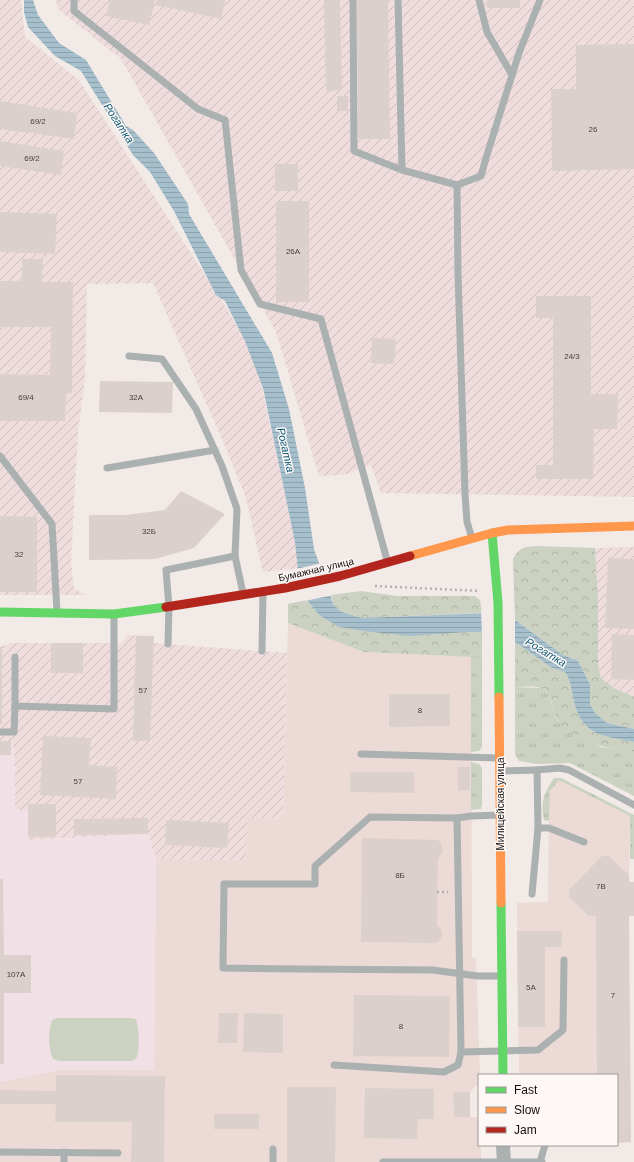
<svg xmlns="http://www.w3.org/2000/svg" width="634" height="1162" font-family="Arial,sans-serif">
<defs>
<pattern id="industrial-furrows" width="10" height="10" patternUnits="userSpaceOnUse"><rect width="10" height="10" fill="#efddde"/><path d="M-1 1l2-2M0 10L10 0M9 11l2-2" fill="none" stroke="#ccbcbd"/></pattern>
<pattern id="grass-tufts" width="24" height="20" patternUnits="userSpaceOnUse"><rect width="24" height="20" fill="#ccd2c2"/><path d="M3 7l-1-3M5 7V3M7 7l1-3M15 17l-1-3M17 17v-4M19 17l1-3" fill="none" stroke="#aeb3a6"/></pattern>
<pattern id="forest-crowns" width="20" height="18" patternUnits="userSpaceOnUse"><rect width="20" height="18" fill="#ccd2c2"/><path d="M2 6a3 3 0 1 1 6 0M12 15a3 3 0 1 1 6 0" fill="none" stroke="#aeb3a6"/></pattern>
<pattern id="water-rules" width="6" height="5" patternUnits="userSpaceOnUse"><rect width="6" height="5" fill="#a6bfcc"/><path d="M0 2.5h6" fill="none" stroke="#8ea3ae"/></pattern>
</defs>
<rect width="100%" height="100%" fill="#f2eae7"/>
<g fill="#ebdad5">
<polygon points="288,623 364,652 471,657 472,957 476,959 480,1075 479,1075 479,1083 470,1092 453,1092 454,1117 479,1117 479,1145 481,1145 481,1162 0,1162 0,1082 59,1070 154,1070 156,859 246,860 248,818 283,819"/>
<polygon points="559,779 630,816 629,875 597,1075 519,1075 517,903 548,902 549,791"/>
</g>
<g fill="url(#industrial-furrows)">
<polygon points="0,0 21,0 25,37 79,80 254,351 301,568 263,572 246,498 225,446 153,283 87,284 85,379 78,432 71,563 74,589 86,595 0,595"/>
<polygon points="56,0 634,0 634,497 381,493 371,465 343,475 319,476 276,332 121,59 58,9"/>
<polygon points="634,547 634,697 614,688 601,678 598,664 598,598 595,548"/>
<polygon points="127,635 154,636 154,643 287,653 283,819 248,818 246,860 156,859 148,834 28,840 28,811 15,810 14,752 11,741 0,741 0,647 11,643 122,643"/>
</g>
<polygon fill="#f1e1e7" points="0,741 11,741 14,752 15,810 28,811 28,840 148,834 156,859 154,1070 59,1070 0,1082"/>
<g fill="url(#grass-tufts)">
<polygon points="482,653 482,747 479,751 471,752 471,657"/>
<polygon points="515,687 542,688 548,694 557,720 588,740 601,747 634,753 634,796 570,763 536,764 519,761 515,755"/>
<polygon points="471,762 479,764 482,768 482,805 481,809 471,810"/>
<path d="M554 778H561L634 815V859H630V816L559 780 550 791 549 821 544 820C540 802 544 793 554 778Z"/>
</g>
<g fill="url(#forest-crowns)">
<path d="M538 546 595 548 598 598V664L601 678 614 688 634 697V729L607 723 595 713 590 704V684L578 661 563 655 515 620 513 559C520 546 525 547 538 546Z"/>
<polygon points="361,591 397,596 475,596 480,600 482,613 362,618 342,612 334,606 331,595"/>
<polygon points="307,600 319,615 339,626 364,631 482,632 482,653 471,657 364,652 288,623 288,604"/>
<path d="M515 642 552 668 565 672C571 681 572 692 574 702 583 737 604 736 634 742V753C612 750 579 742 562 726 552 716 553 695 543 689 536 685 523 687 515 687Z"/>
</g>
<path fill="#ccd2c2" d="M57 1018H130L136 1019C139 1028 140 1051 136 1059L131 1061H59L53 1059C48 1049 48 1030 52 1020Z"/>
<path fill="url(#water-rules)" d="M24 0H33L38 15 59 43 86 60 126 126 133 130 154 153 188 204 189 214 272 353 289 409 305 488 314 549 334 606 342 612 362 618 488 613 515 620 563 655 578 661 590 684V704L595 713 607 723 634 729V742C604 736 583 737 574 702 572 692 571 681 565 672L552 668 505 635 482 632H466L409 636 364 631 339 627 319 615 307 600 298 571 295 542 263 388 245 341 225 301 216 295 174 211 150 172 133 155 81 71 55 56 28 27 24 12Z"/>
<g fill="#f2eae7">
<polygon points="322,563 333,595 305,601 296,569"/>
<polygon points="481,611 488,611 515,618 515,644 505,637 482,634"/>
</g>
<g fill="#dcd0cd">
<polygon points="110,0 155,0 149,25 106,16"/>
<polygon points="157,0 225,0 221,19 156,5"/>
<polygon points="324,0 340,0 342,90 326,91"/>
<polygon points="357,0 388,0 390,139 358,139"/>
<rect x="487" y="0" width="33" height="8"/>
<polygon points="634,44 634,169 552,171 551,89 576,89 576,45"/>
<rect x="337" y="96" width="11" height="15"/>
<polygon points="0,101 77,113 74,139 0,129"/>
<polygon points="0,141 64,151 61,175 0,166"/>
<rect x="275" y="164" width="23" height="27"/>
<rect x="276" y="201" width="33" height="101"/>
<polygon points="0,212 57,214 55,254 0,252"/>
<polygon points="22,259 43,259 42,282 73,282 72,393 66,393 65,421 0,421 0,374 50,375 51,327 0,327 0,281 22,281"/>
<polygon points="536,296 591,296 591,394 618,394 617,429 594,429 593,479 536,479 536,465 553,465 553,318 536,318"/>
<polygon points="372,338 396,339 394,364 371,363"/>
<polygon points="100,381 173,382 172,413 99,412"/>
<polygon points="181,491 225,514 194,548 155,559 89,560 89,515 125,515 165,510"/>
<polygon points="0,516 37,517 37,592 0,592"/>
<polygon points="608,558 634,559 634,629 605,628"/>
<polygon points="612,634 634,635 634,680 611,679"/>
<polygon points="136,636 154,636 150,741 133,741"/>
<rect x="51" y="643" width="32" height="30"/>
<rect x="0" y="647" width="2" height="77"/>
<polygon points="389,694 450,694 450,726 389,727"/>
<polygon points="43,736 91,738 89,765 117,767 116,799 40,795"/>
<rect x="0" y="741" width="11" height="14"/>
<polygon points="458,767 470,767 470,790 458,791"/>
<polygon points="350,772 414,772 414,793 350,792"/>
<rect x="28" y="804" width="28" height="33"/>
<polygon points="148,818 148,834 74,835 74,819"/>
<polygon points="166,820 229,823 227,848 165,845"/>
<polygon points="362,838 438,840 441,843 443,851 438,859 437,926 440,928 442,932 442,937 440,940 436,943 361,942"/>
<polygon points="602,856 609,856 629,875 629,882 634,882 634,916 629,916 631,1142 617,1143 617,1075 597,1075 596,916 589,916 569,897 569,890"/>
<polygon points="0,879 3,879 4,955 31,955 31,993 4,993 4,1064 0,1064"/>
<polygon points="517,931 562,931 562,947 545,947 545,1027 518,1027"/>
<polygon points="354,995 450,996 449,1057 353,1056"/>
<polygon points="219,1013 238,1013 237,1043 218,1043"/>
<polygon points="244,1013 283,1014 283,1053 243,1052"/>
<polygon points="56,1075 165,1076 164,1162 131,1162 132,1122 55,1122 56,1104 0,1104 0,1090 56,1091"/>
<polygon points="287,1087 336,1087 335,1162 287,1162"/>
<polygon points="365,1088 434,1089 434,1119 418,1119 417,1139 364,1138"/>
<polygon points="453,1092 470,1092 470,1117 454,1117"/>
<rect x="214" y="1114" width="45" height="15"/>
</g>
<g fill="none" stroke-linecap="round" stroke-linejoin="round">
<g stroke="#b1b1b1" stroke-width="2.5" stroke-dasharray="2 3" stroke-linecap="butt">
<polyline points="375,586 480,591"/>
<polyline points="437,892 448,892"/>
</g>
<g stroke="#abb0b0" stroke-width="7">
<polyline points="74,0 74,11 198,109 225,120 241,270 260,304 321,319 387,560"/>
<polyline points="353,0 354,151 402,170 457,185 481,176 486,158 519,53 540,0"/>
<polyline points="398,0 402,170"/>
<polyline points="479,0 487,32 512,75"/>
<polyline points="457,185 458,273 465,494 467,522 472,538"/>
<polyline points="129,356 162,359 196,409 222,466 237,509 235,556"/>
<polyline points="0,456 52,524 57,612"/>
<polyline points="107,468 215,450"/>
<polyline points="168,644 169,607 166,570 235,556 243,593"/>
<polyline points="262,651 263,592"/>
<polyline points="15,657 15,706 114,709 114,616"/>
<polyline points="0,732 14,732 15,706"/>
<polyline points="361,754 499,758"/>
<polyline points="537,770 560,768 569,770 634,805"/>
<polyline points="502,771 537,770 538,828 532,894"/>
<polyline points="500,815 471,816 457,818 370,817 315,866 315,884 224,884 223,968 300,969 433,970 477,976 501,976"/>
<polyline points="538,828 549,828 584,842"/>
<polyline points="461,1052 538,1050 563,1030 564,960"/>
<polyline points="334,1065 444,1072 458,1065 461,1052 457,818"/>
<polyline points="0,1152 118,1153"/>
<polyline points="64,1162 64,1152"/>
<polyline points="273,1162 273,1149"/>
<polyline points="383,1162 542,1162"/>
<polyline points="540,1162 545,1145"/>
</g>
<polyline stroke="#abb0b0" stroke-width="14" points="503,1145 504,1162"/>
<g stroke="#63d668" stroke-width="9">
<polyline points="492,533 498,603 499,697"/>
<polyline points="0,612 114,614 166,607"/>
<polyline points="501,903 503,1075"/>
</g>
<g stroke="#ff974d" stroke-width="9">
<polyline points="410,556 492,533 508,530 634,526"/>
<polyline points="499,697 501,903"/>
</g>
<polyline stroke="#b3261e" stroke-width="9" points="166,607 285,588 340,576 410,556"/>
</g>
<g text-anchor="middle" stroke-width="3" stroke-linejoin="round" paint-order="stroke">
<g font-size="8" fill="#453e3c">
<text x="38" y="124">69/2</text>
<text x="593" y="132">26</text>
<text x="32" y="161">69/2</text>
<text x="293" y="254">26А</text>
<text x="572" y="359">24/3</text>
<text x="26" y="400">69/4</text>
<text x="136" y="400">32А</text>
<text x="149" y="534">32Б</text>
<text x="19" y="557">32</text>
<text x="143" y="693">57</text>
<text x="420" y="713">8</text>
<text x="78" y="784">57</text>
<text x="400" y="878">8Б</text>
<text x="601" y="889">7В</text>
<text x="16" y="977">107А</text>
<text x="531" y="990">5А</text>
<text x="613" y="998">7</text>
<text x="401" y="1029">8</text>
</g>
<g font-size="10" fill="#130e0c" stroke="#fdf7f5">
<text transform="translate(316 569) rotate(-13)" y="4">Бумажная улица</text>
<text transform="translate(500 804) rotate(-90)" y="4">Милицейская улица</text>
</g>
<g font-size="11" font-style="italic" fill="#075873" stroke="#fdf7f5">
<text transform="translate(119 123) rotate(57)" y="4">Рогатка</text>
<text transform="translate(286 450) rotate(77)" y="4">Рогатка</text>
<text transform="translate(546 652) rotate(31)" y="4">Рогатка</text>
</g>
</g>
<rect x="478" y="1074" width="140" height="72" fill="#fdf7f5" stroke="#9f9a98"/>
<rect x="486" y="1087" width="20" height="6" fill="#63d668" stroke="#9f9a98"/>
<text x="514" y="1094" font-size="12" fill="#130e0c">Fast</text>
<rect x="486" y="1107" width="20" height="6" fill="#ff974d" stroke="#9f9a98"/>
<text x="514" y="1114" font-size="12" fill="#130e0c">Slow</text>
<rect x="486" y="1127" width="20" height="6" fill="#b3261e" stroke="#9f9a98"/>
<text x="514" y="1134" font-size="12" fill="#130e0c">Jam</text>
</svg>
